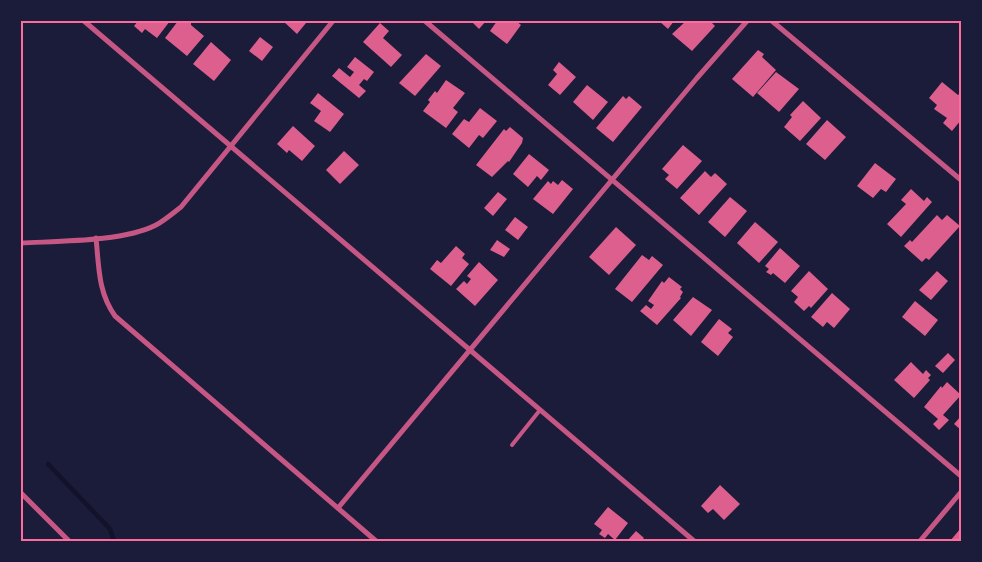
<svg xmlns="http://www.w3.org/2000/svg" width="982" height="562" font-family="'Sofia Sans Condensed',sans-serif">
<rect width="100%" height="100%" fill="#1b1b3a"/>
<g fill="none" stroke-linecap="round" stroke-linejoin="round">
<polyline stroke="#12122b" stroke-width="4.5" points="48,464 110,529 114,541"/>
</g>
<g fill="#dd5f8e">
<polygon points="138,21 170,21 157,38 145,29 142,33 134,26"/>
<polygon points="178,21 191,21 191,25 204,36 187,56 165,38"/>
<polygon points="283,21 304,21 306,23 297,34"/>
<polygon points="471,21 486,21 479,29"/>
<polygon points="497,21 516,21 521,25 507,44 490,31"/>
<polygon points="659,21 674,21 668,29"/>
<polygon points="686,21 710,21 715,26 692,51 672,34"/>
<polygon points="380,23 389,31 383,38 402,55 391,67 363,42"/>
<polygon points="260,37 273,47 262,61 249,51"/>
<polygon points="211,42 231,60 214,81 193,64"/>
<polygon points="758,50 764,54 762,57 776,70 753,97 732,79"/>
<polygon points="426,54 441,66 415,96 399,83"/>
<polygon points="355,57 374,72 367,81 364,79 359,85 366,91 359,98 332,76 339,68 350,77 354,72 347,67"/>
<polygon points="559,62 576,77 560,95 548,85 557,74 553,70"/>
<polygon points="776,72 799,89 779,112 757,93"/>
<polygon points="446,80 465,93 453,108 458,112 446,128 423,111 430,102 428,100 435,91 437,93"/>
<polygon points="942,82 958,95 961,92 961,120 952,131 943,123 947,118 934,109 937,105 929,98"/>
<polygon points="587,85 608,102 593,120 573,102"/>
<polygon points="318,93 344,114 330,132 314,121 321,111 310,103"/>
<polygon points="623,96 626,99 629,96 642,107 613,142 596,128"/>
<polygon points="803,101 821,118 800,141 784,127 792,117 790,115"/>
<polygon points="480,108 497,121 483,138 479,135 469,148 452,134 464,119 469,122"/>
<polygon points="827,120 846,137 825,160 806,144"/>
<polygon points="293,126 315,146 302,161 289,150 287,153 277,144"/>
<polygon points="510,127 523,138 522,143 509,162 508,161 492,177 476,165 504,129 506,131"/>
<polygon points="683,145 702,161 677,189 665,179 669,175 662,169"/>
<polygon points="344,151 359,165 340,184 326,170"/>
<polygon points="529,154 549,170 541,180 537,176 528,187 513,174"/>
<polygon points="875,163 896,179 886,192 881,189 873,198 857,186"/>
<polygon points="705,171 711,177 715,173 727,184 699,215 680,198"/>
<polygon points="562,180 573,189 553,214 533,199 548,181 551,184 553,181 558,185"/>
<polygon points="911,189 924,201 927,197 932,202 901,237 887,224 906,204 901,200"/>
<polygon points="498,192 507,199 493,216 484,208"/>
<polygon points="730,197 747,211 725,237 708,222"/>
<polygon points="937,215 942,220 947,215 960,226 929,260 926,258 922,262 904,246 910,240 912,242"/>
<polygon points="515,217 528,227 518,240 505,230"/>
<polygon points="755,222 778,242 759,263 737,243"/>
<polygon points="616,227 636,245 609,275 589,257"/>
<polygon points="497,240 510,249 504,257 490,250"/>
<polygon points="456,246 465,254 462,258 469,264 451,286 430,269 437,260 441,263"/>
<polygon points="780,248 800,266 785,283 773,273 771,275 766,272 769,269 765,266"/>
<polygon points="642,255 649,260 652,256 663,265 632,302 615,289"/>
<polygon points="479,262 498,280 475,306 456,289 464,281 467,284 471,279 467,276"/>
<polygon points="809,271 828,289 811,308 809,306 804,311 794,302 798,297 791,291"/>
<polygon points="937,271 948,281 931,300 919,290"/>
<polygon points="669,277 682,287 680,289 683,292 680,297 681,298 657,325 640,311 646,305 651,309 654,305 648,301 662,281 664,283"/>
<polygon points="832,293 850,309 834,328 827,322 823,327 811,317"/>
<polygon points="693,297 712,310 691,336 673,320"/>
<polygon points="915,301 938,320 925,336 902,317"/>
<polygon points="719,319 732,329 728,333 733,337 718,356 701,342"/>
<polygon points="948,353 955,360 943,373 935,366"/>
<polygon points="911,362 923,374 926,370 931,375 928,378 930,380 914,398 894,380"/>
<polygon points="947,382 961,395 943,415 949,420 939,430 933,424 938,419 924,407 941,386 942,388"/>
<polygon points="961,416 961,430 954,424"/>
<polygon points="720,485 740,504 724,520 713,509 708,513 701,506"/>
<polygon points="608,507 628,523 615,540 608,534 605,538 599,534 602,530 594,524"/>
<polygon points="961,528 961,541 950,541"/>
<polygon points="636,531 644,538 641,541 627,541"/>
</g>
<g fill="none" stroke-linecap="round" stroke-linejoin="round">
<polyline stroke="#c65784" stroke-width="4" points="512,445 540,410"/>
<g stroke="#c65784" stroke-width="5">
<polyline points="84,21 694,541"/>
<polyline points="425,21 961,476"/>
<polyline points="772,21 961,180"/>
<path d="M96 238C99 267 98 292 115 316L376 541"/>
<path d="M21 243C58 241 123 242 156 225 165 220 173 213 181 207L333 21"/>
<polyline points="21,493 69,541"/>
<polyline points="338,508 697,78 747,21"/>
<polyline points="920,541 961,492"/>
</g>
</g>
<rect width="982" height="562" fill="none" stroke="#1b1b3a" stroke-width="45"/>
<rect x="22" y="22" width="938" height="518" fill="none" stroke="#ff6b9d" stroke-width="2"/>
</svg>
